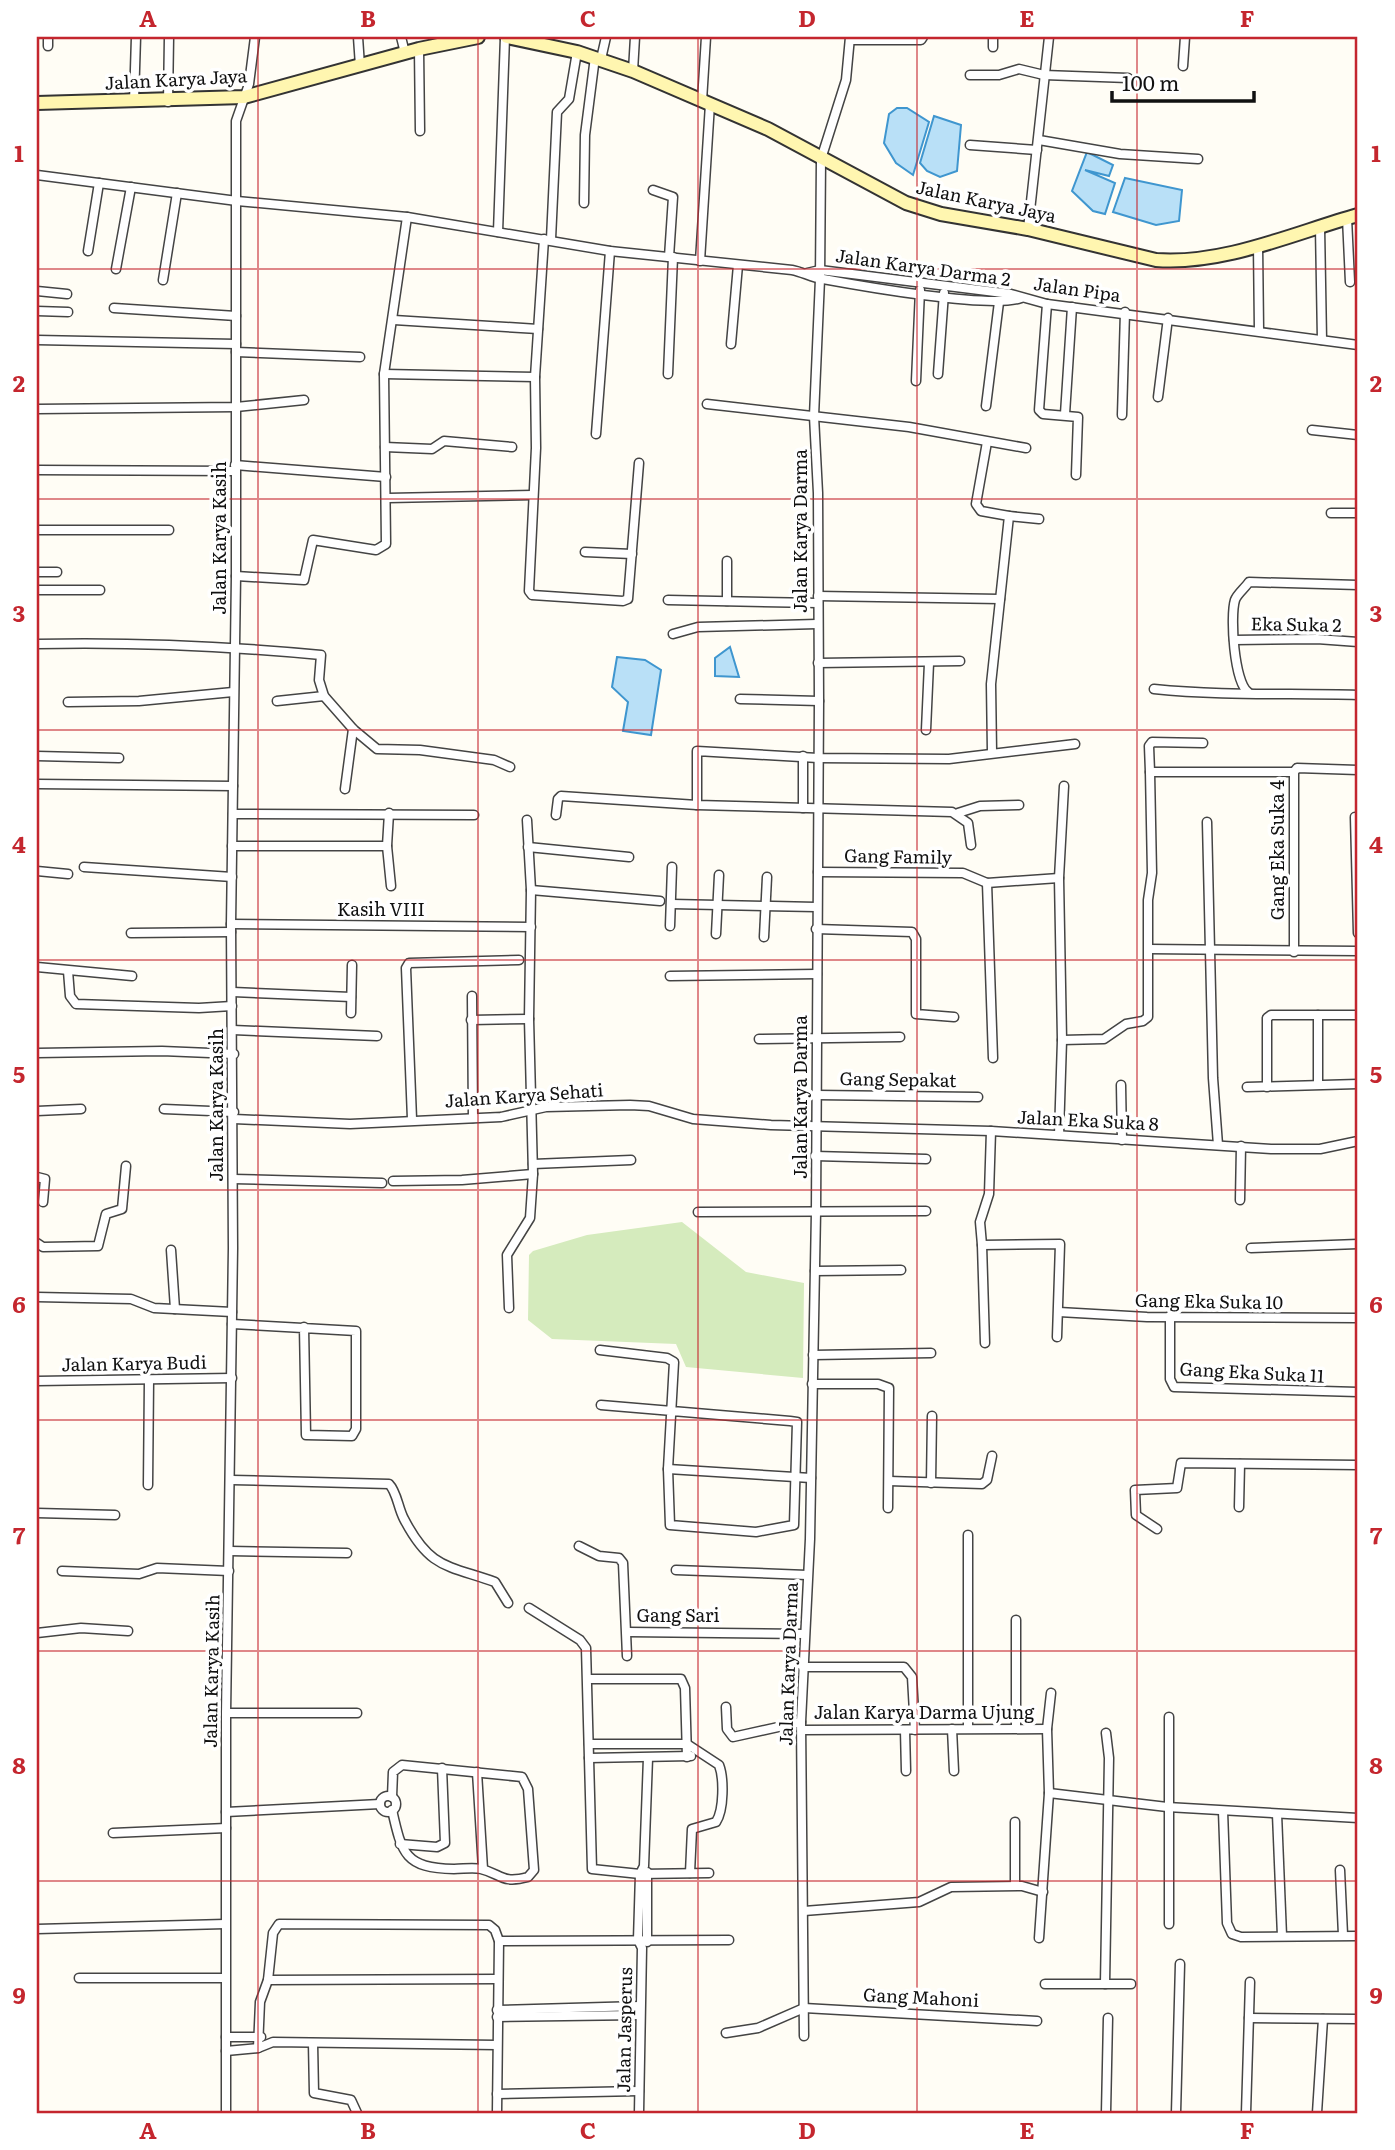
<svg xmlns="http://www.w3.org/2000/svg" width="1395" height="2150" font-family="Literata,serif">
<rect width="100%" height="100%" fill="#fffdf5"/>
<polygon fill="#d5ebbd" points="682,1222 746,1272 804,1283 803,1378 686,1367 676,1344 552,1339 528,1320 529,1255 533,1251 587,1235"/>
<g fill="#b9e0f7" stroke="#3f96cf" stroke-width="2">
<polygon points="897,108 907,108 929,122 913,175 896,163 884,143 889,114"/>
<polygon points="934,116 961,125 957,171 940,177 927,171 920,163"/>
<polygon points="1087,152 1113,165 1109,176 1085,170 1115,183 1105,214 1093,211 1072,191"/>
<polygon points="1125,178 1182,190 1179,221 1156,225 1113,212"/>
<polygon points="730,647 739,677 715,676 715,658"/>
<polygon points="617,657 645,660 661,670 651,735 623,731 628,702 612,687"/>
</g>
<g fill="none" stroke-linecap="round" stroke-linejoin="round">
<defs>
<g id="street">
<polyline points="358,37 360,66"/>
<polyline points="401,37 405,53"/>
<polyline points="993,37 993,47"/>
<polyline points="851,40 921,40 923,37"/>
<polyline points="48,46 48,37"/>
<polyline points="419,49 420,131"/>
<polyline points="601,59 606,37"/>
<polyline points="1183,66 1185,37"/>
<polyline points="633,71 635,37"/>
<polyline points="970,75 999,75 1019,69 1044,75 1128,78"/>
<polyline points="134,101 136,37"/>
<polyline points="702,101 706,37"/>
<polyline points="168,102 169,37"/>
<polyline points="1039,140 1120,154 1198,159"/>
<polyline points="970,145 1037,150"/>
<path d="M37 175 237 201 407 217 610 251 792 270C803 272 812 278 823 279 861 286 991 309 1021 298"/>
<polyline points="653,190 673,197 669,257"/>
<polyline points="584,203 585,135 595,57"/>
<polyline points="1347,218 1350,282"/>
<polyline points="1320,227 1322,340"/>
<polyline points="1028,229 1049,37"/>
<polyline points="498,232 505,37"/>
<polyline points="544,239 535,377 536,448 529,591 532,595 623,601 628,599 639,463"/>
<polyline points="551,239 557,112 569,99 577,52"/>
<polyline points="1258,245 1259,330"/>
<polyline points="88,251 99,183"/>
<polyline points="700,261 710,104"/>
<polyline points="116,269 131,187"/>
<polyline points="807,273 820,270 1011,294 1047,304 1358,345"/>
<polyline points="163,280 177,193"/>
<polyline points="37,291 67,294"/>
<polyline points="1047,304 1039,410 1043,414 1078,417 1076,475"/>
<polyline points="114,308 236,316"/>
<polyline points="37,311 68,312"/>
<polyline points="394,320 538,329"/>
<polyline points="37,340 236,344"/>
<polyline points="731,344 738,265"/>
<polyline points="236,352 360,357"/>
<polyline points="384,374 535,377"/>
<polyline points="668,374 673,257"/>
<polyline points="938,374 944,293"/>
<polyline points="916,381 920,290"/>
<polyline points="1158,397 1168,318"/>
<polyline points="707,404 909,427 1026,448"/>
<polyline points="986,406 999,302"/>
<polyline points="37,409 236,407 304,400"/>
<polyline points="1065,414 1072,307"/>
<polyline points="1122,415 1125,312"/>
<polyline points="1312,430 1358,435"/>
<polyline points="596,434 610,251"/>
<polyline points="987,442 976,504 981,511 1009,516 991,684 992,752"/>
<polyline points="385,447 432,449 444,441 512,447"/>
<polyline points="235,465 386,477"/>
<polyline points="37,470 235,471"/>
<polyline points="388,498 533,495"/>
<polyline points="1331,513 1358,513"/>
<polyline points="1009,516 1039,519"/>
<polyline points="37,530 169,530"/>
<polyline points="585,552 632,554"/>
<polyline points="37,572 57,572"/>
<polyline points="236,576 304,580 313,540 376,550 386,544 384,374 407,217"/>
<polyline points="37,590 100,590"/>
<polyline points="818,596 1000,599"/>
<polyline points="668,600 818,603"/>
<polyline points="727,601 727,561"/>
<polyline points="673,634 698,627 817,624"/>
<polyline points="1234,640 1317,639 1358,642"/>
<path d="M37 644C132 642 226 646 321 655L319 680 324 696 353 729 377 749 420 750 494 760 510 767"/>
<polyline points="818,663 960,661"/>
<path d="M1154 689C1222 696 1289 693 1358 695"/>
<path d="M1248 692C1234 682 1230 616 1235 600 1237 594 1245 588 1249 582L1358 585"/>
<polyline points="740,699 819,701"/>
<polyline points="277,701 324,696"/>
<polyline points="68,702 139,701 233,692"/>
<polyline points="926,730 929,663"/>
<polyline points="1203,743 1152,742 1149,746 1150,772 1294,772"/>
<polyline points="37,756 119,758"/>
<polyline points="803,756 803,808"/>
<polyline points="37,784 233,786"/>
<polyline points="345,789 353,729"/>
<polyline points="697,805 697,751 818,758 949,759 1075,744"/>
<polyline points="389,813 387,846 391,886"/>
<polyline points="958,813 980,806 1019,805"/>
<polyline points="233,814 474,815"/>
<polyline points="556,815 558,799 561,796 697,805 952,812 968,823 971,845"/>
<polyline points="1355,817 1358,933"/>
<polyline points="1207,822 1213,1078 1218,1145"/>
<polyline points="232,846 387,846"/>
<polyline points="528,847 629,857"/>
<polyline points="84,867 232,877"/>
<polyline points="37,871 68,874"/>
<polyline points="818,872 963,873 987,883 1059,878"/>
<polyline points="987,883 993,1058"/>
<polyline points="531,890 660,901"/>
<polyline points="672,904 816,907"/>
<polyline points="231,924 531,927"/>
<polyline points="670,926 672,867"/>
<polyline points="816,929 912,932 916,939 916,1014 954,1017"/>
<polyline points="131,933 231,932"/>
<polyline points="716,934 719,875"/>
<polyline points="764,937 767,877"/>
<polyline points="1149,949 1358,951"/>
<polyline points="1294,952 1294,772 1297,768 1358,770"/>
<polyline points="37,967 132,976"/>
<polyline points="68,971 70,996 76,1004 199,1008 232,1006"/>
<polyline points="670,976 817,974"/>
<polyline points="233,992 351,997"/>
<polyline points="472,996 473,1118"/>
<polyline points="351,1013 352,965"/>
<polyline points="471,1020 529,1019"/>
<polyline points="233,1030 377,1036"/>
<polyline points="759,1039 900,1037"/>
<polyline points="1062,1040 1104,1039 1126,1024 1143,1021 1148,1017 1148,900 1152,873 1150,772"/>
<polyline points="37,1053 162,1051 234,1054"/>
<polyline points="1318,1084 1318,1015"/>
<polyline points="1121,1085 1122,1140"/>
<polyline points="1247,1087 1358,1084"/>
<polyline points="1267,1087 1267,1018 1271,1015 1358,1015"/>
<polyline points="817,1095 978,1097"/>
<polyline points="164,1109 234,1112"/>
<polyline points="37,1111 81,1109"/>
<polyline points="234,1119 350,1124 501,1117 546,1107 630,1105 649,1106 693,1119 771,1125 991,1131 1271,1149 1320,1149 1358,1141"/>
<polyline points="412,1119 406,968 409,963 519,960"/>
<polyline points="1059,1135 1062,1040 1059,878 1064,786"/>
<polyline points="815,1156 926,1159"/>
<polyline points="533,1164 631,1160"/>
<polyline points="37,1177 45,1179 43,1202"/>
<polyline points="233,1179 382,1183"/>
<polyline points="393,1181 462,1180 533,1174"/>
<polyline points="1240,1200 1241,1146"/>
<polyline points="698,1212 926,1211"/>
<polyline points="37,1243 43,1247 98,1246 106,1214 122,1209 126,1166"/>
<polyline points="982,1245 1060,1244 1057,1337"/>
<polyline points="1251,1248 1358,1244"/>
<polyline points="171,1250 175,1309"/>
<polyline points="815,1271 901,1270"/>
<polyline points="37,1297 131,1299 154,1308 232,1312"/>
<polyline points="509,1308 507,1255 530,1218 533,1174 529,1019 531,890 527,820"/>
<polyline points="1059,1312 1147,1317 1358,1318"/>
<polyline points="1170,1316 1170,1379 1174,1387 1358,1392"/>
<polyline points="232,1324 356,1331 356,1429 352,1436 306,1435 304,1327"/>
<polyline points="985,1343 982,1245 980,1222 989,1194 991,1131"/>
<polyline points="600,1350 667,1358 674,1362 668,1469 670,1525 756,1532 794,1525 797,1422 790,1421 601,1405"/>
<polyline points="813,1355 931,1353"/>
<polyline points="37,1381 232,1378"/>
<polyline points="812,1384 878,1384 889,1388 888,1508"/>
<polyline points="668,1469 811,1478"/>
<path d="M232 1480 389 1484C397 1492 398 1508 404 1519 430 1569 447 1565 495 1582L508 1603"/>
<polyline points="889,1481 982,1484 987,1480 992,1456"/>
<polyline points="931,1483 932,1416"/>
<polyline points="148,1485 149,1380"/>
<polyline points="1239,1507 1240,1464"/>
<polyline points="37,1513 115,1515"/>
<polyline points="1157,1529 1136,1515 1135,1490 1177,1488 1181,1463 1358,1465"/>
<polyline points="579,1546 599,1556 619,1558 623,1563 627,1656"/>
<polyline points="230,1551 347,1553"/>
<polyline points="676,1570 807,1575"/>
<polyline points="62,1571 139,1574 157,1568 229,1571"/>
<polyline points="529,1608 580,1640 586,1648 592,1869 640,1874 709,1873"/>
<polyline points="628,1632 804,1634"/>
<polyline points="37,1633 81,1628 128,1631"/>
<polyline points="803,1667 904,1667 912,1677 915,1730"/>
<polyline points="588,1679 681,1679 685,1688 687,1757"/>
<polyline points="726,1707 727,1729 733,1737 801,1722"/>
<polyline points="226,1713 357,1713"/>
<polyline points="1016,1727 1016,1620"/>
<polyline points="968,1728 968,1535"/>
<polyline points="952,1729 954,1771"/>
<polyline points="802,1730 1047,1729"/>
<polyline points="905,1730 906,1771"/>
<path d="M589 1744H687L719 1765C724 1778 724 1810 716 1822L692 1829 690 1873"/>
<polyline points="589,1758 691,1756"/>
<polyline points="477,1772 483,1869"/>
<polyline points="1049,1793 1167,1807 1358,1818"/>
<circle cx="388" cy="1804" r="8"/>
<path d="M392 1810C402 1854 405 1868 454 1869 463 1869 473 1867 481 1869 502 1874 501 1884 528 1877L534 1870 528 1789 522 1777 402 1765 393 1772 392 1797"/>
<polyline points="1223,1811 1227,1923 1232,1934 1241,1937 1358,1936"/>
<polyline points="226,1812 380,1804"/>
<polyline points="1277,1814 1282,1936"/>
<polyline points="113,1833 226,1828"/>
<polyline points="400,1844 437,1847 445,1843 442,1768"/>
<polyline points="1340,1870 1343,1935"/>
<polyline points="1015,1885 1015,1822"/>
<polyline points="804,1911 919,1902 951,1887 1022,1886 1043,1892"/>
<polyline points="1169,1924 1169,1717"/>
<polyline points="37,1929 225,1924"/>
<polyline points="1039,1938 1049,1793 1047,1729 1051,1693"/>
<polyline points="499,1941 729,1940"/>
<polyline points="647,1942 647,1872"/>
<polyline points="79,1978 224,1978"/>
<polyline points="268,1980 498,1979"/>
<polyline points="1045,1984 1131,1984"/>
<polyline points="1105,1984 1109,1758 1106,1733"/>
<polyline points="497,2010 640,2006"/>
<polyline points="497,2017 640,2015"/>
<polyline points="1249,2018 1358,2019"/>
<polyline points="726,2033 758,2028 804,2008 1037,2021"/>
<polyline points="804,2036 801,1722 810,1539 816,1212 819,701 818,493 814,416 820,279 821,159 846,80 850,37"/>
<polyline points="226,2037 261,2037"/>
<polyline points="313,2043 314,2093 351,2100 357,2113"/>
<polyline points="258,2048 260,2002 268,1980 273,1933 279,1924 489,1925 495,1930 499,1941 497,2113"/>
<polyline points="226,2051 258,2048 273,2042 497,2045"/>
<polyline points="497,2094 639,2091"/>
<polyline points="226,2113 226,1713 233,1248 231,924 236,576 236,121 249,84 255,37"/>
<polyline points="639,2113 642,1948 638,1940 640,1874 644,1866 648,1758"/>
<polyline points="1106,2113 1108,2018"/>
<polyline points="1176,2113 1180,1964"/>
<polyline points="1246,2113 1250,1982"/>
<polyline points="1317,2113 1323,2019"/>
</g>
<g id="secondary">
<path d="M507 37 577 52 633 71 768 129 906 203 941 214 1028 229 1156 260C1224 265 1294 233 1358 215"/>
<polyline points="37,103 244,97 419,49 478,37"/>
</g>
</defs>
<use href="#street" stroke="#444" stroke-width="11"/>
<use href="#secondary" stroke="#333" stroke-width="16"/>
<use href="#street" stroke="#fff" stroke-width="8"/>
<use href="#secondary" stroke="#fff6b0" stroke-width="12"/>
</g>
<path fill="none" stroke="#c4262e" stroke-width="2" stroke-opacity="0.55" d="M258 37V2113M478 37V2113M698 37V2113M917 37V2113M1137 37V2113M37 269H1358M37 499H1358M37 730H1358M37 960H1358M37 1190H1358M37 1420H1358M37 1651H1358M37 1881H1358"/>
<g text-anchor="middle" stroke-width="7" stroke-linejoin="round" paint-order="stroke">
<g font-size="18" fill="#111" stroke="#fff">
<text transform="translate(176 80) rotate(-3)" y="6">Jalan Karya Jaya</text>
<text transform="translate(986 202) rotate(12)" y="6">Jalan Karya Jaya</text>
<text transform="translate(923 268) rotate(8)" y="6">Jalan Karya Darma 2</text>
<text transform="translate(1077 290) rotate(8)" y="6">Jalan Pipa</text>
<text transform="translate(801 531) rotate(-90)" y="6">Jalan Karya Darma</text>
<text transform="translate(220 538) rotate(-90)" y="6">Jalan Karya Kasih</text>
<text transform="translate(1296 625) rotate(1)" y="6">Eka Suka 2</text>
<text transform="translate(1278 850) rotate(-90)" y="6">Gang Eka Suka 4</text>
<text transform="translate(898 857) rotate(1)" y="6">Gang Family</text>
<text x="381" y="916">Kasih VIII</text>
<text transform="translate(898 1080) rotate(1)" y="6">Gang Sepakat</text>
<text transform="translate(524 1096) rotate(-4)" y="6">Jalan Karya Sehati</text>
<text transform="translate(801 1097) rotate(-90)" y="6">Jalan Karya Darma</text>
<text transform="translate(217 1105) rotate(-90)" y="6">Jalan Karya Kasih</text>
<text transform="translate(1088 1121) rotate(3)" y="6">Jalan Eka Suka 8</text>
<text transform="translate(1209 1302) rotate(1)" y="6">Gang Eka Suka 10</text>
<text transform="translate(134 1364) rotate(-1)" y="6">Jalan Karya Budi</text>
<text transform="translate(1252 1373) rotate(3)" y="6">Gang Eka Suka 11</text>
<text x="678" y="1622">Gang Sari</text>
<text transform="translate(789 1664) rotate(-88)" y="6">Jalan Karya Darma</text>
<text transform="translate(212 1671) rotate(-89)" y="6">Jalan Karya Kasih</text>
<text x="924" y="1719">Jalan Karya Darma Ujung</text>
<text transform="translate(921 1998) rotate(3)" y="6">Gang Mahoni</text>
<text transform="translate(625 2030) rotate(-89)" y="6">Jalan Jasperus</text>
</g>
</g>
<rect width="1395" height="2150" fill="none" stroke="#ffffff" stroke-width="77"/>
<path d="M1112 91v10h142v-10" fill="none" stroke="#111111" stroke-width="3.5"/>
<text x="1122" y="91" font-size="21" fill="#111111" stroke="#ffffff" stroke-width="5" paint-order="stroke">100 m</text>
<rect x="38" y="38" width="1318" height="2074" fill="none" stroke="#c4262e" stroke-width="2.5"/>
<g font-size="23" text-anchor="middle" font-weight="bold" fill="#c4262e">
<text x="148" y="27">A</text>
<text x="368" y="27">B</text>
<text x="588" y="27">C</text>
<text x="807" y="27">D</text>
<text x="1027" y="27">E</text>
<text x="1247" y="27">F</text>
<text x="19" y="162">1</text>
<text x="1376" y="162">1</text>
<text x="19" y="392">2</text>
<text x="1376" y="392">2</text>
<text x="19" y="622">3</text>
<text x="1376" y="622">3</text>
<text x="19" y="853">4</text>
<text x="1376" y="853">4</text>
<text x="19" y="1083">5</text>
<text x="1376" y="1083">5</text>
<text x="19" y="1313">6</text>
<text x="1376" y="1313">6</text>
<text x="19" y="1544">7</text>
<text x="1376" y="1544">7</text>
<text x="19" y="1774">8</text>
<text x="1376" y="1774">8</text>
<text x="19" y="2004">9</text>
<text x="1376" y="2004">9</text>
<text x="148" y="2139">A</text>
<text x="368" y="2139">B</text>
<text x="588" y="2139">C</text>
<text x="807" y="2139">D</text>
<text x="1027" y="2139">E</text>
<text x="1247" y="2139">F</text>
</g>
</svg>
